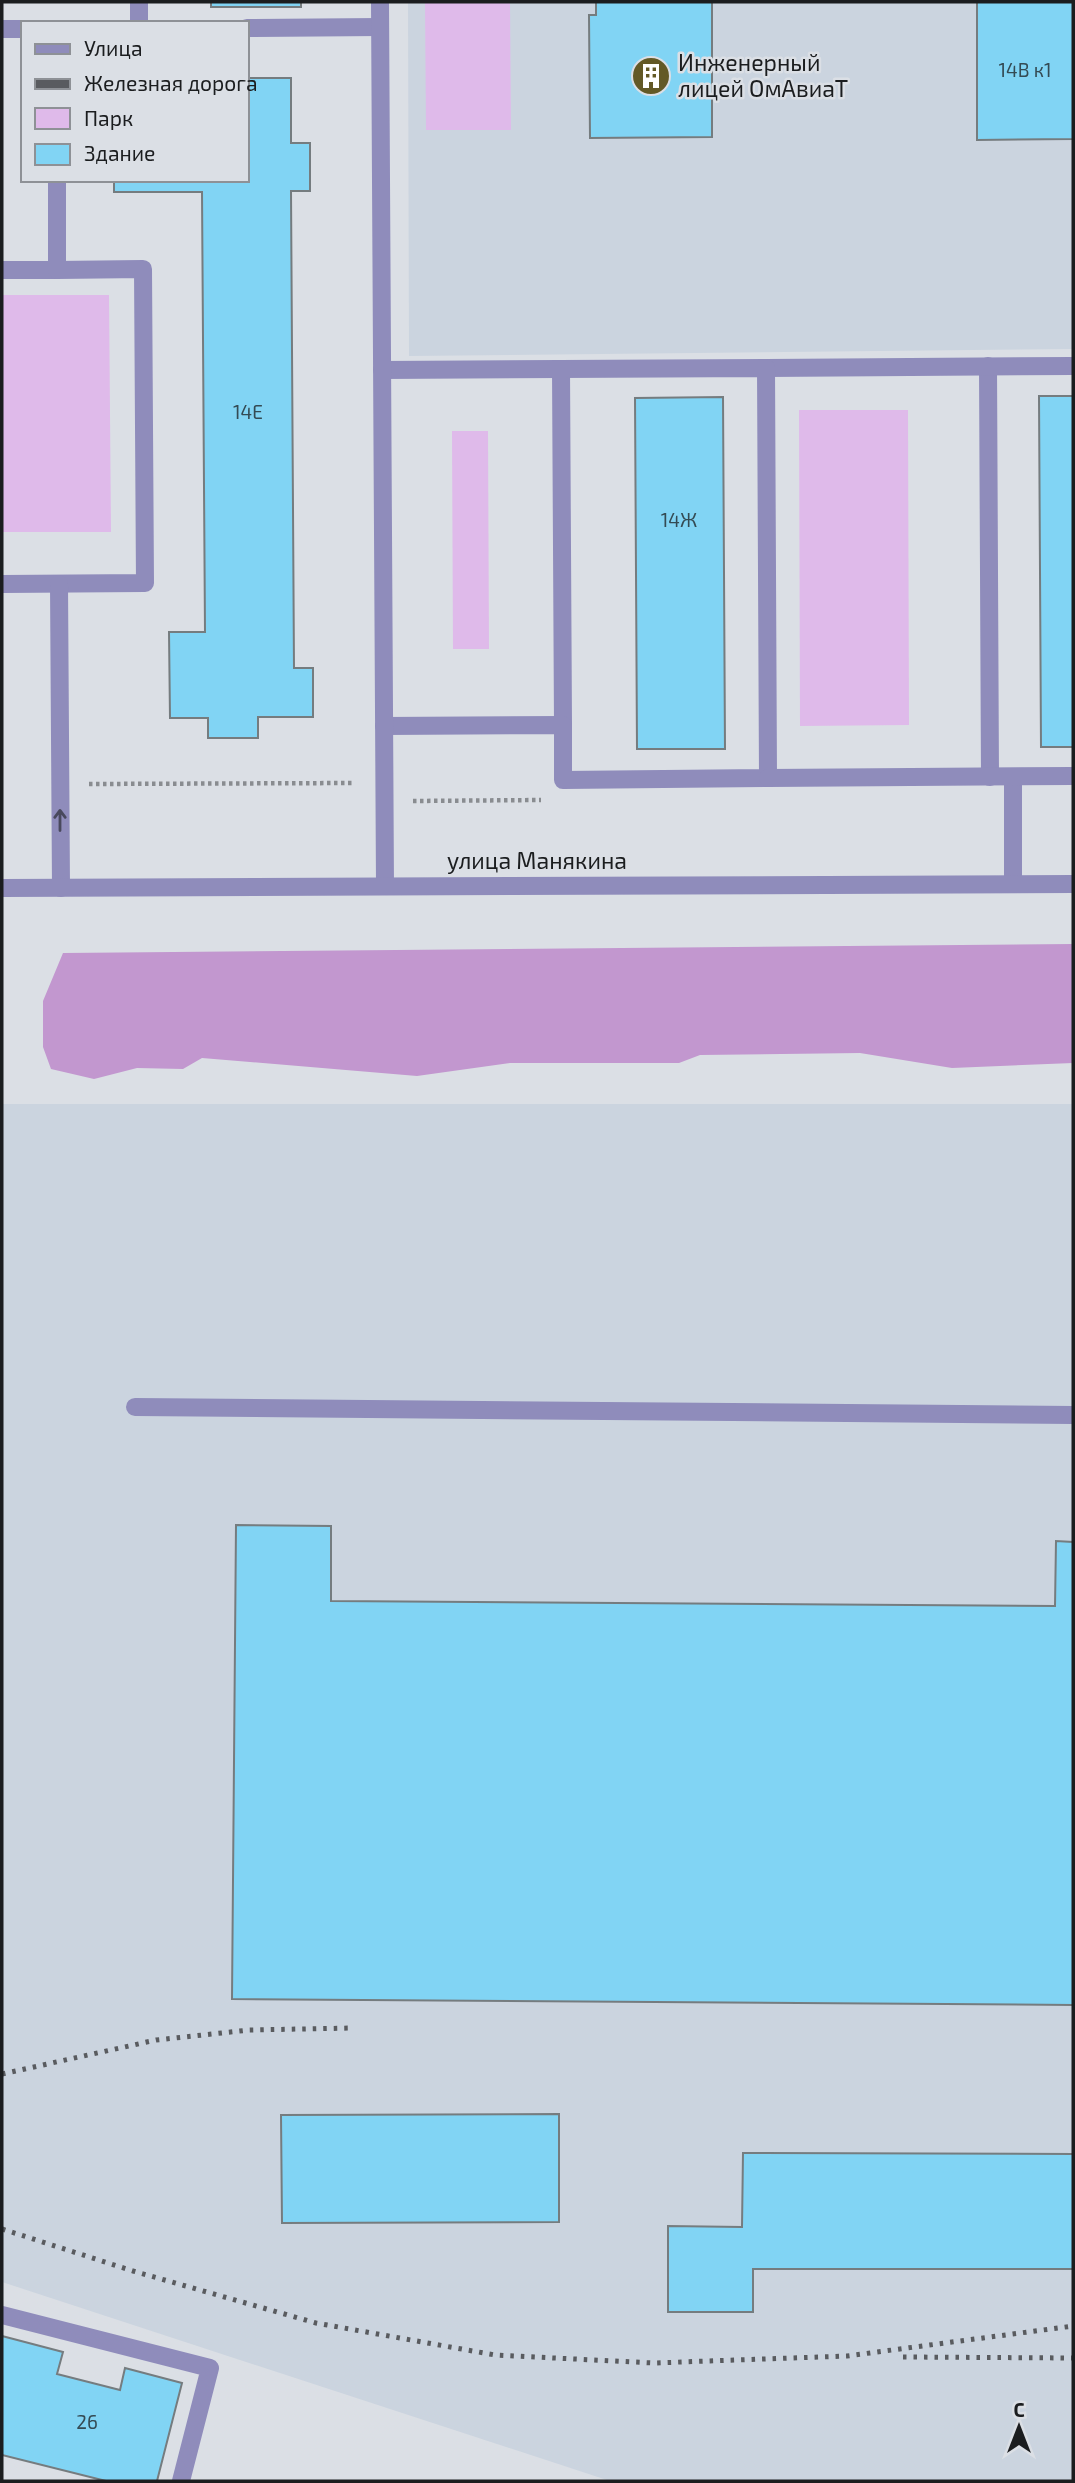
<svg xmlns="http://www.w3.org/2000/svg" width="1075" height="2483" font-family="'Exo 2',sans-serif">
<rect width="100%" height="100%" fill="#dbdfe5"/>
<g fill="#cbd4df">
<polygon points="408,2 1073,2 1073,349 409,356"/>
<polygon points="2,1104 1073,1104 1073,2481 610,2481 2,2282"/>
</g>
<g fill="#dfbaea">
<polygon points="425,2 510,2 511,130 426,130"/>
<polygon points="2,295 109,295 111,532 2,532"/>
<polygon points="799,410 908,410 909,725 800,726"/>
<polygon points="452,431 488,431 489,649 453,649"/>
</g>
<polygon fill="#c297cf" points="1073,944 1073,1063 952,1068 860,1053 700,1055 679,1063 510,1063 417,1076 202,1058 183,1069 137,1068 94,1079 51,1069 43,1047 43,1001 63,953"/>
<g fill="#81d4f4" stroke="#757c7f" stroke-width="2">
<rect x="211" y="2" width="90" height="5"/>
<polygon points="596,2 712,2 712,137 590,138 589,15 596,15"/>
<polygon points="977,2 1073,2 1073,139 977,140"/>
<polygon points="247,78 291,78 291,143 310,143 310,191 291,191 294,668 313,668 313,717 258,717 258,738 208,738 208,718 170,718 169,632 205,632 202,192 114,192 114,180 247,180"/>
<polygon points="1039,396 1073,396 1073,747 1041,747"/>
<polygon points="723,397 725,749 637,749 635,398"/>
<polygon points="236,1525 331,1526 331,1601 1055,1606 1056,1541 1073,1542 1073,2005 232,1999"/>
<polygon points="559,2114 559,2222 282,2223 281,2115"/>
<polygon points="743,2153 1073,2154 1073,2269 753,2269 753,2312 668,2312 668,2226 742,2227"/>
<polygon points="2,2336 63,2352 57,2374 120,2390 125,2368 182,2383 157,2481 106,2481 2,2455"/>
</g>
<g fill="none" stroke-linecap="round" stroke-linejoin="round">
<g stroke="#898c90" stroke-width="4.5" stroke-dasharray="3.5 3.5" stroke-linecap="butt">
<polyline points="89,784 353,783"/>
<polyline points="413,801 541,800"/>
</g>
<g stroke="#8f8cbb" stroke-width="18">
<polyline points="139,2 139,23"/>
<polyline points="247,28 380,27"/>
<polyline points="2,29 23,29"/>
<polyline points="2,270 57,270"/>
<polyline points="988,366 990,777"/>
<polyline points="766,368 1073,366"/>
<polyline points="561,369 563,725"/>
<polyline points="382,370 766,368 768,778 563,780 563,725 384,726"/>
<polyline points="2,584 145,583 143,269 57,270 57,180"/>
<polyline points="59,584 61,888"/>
<polyline points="1013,777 1013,884"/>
<polyline points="768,778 1073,776"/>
<polyline points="135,1407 1073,1415"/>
<polyline points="2,2315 210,2368 181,2481"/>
</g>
<g stroke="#8f8cbb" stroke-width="18">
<polyline points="380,2 385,886"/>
<polyline points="2,888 1073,884"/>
</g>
<g stroke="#595b5f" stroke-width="5" stroke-dasharray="3.5 7" stroke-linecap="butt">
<polyline points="2,2074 156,2040 249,2030 354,2028"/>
<polyline points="2,2229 133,2271 316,2323 495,2355 654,2363 847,2356 1073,2326"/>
<polyline points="903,2357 1073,2358"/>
</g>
</g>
<defs><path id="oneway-shaft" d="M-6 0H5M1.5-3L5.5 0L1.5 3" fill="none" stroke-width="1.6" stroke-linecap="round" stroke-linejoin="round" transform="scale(1.75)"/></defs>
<use stroke="#49495d" href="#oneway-shaft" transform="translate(60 820) rotate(-90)"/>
<defs>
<symbol id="building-disc" viewBox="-11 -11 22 22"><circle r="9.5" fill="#635926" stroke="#dbdfe5"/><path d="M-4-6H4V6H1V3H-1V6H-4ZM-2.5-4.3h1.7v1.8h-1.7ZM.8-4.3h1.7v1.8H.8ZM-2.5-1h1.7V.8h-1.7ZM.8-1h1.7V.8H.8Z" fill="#fff"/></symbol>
</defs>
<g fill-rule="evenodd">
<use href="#building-disc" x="629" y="54" width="44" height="44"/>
</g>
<g text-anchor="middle" stroke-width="5" stroke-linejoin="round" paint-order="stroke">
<g font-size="19" fill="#344b54">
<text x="1025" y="77">14В к1</text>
<text x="248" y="419">14Е</text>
<text x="679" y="527">14Ж</text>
<text x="87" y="2429">26</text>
</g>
<g font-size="23" fill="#1b1d1f" stroke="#dbdfe5" text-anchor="start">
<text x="678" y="71">Инженерный<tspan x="678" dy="26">лицей ОмАвиаТ</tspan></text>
</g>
<g font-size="23" fill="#1b1d1f" stroke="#dbdfe5">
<text x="537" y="869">улица Манякина</text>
</g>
</g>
<rect width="1075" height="2483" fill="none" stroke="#1b1d1f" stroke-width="7"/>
<rect x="21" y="21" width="228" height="161" fill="#dbdfe5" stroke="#8e9196" stroke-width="2"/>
<rect x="35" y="44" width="35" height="10" fill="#8f8cbb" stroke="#8e9196" stroke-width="2"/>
<text x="84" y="56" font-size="21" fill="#1b1d1f">Улица</text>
<rect x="35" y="79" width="35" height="10" fill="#595b5f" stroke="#8e9196" stroke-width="2"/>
<text x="84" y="91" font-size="21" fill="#1b1d1f">Железная дорога</text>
<rect x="35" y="108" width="35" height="21" fill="#dfbaea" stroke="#8e9196" stroke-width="2"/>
<text x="84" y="126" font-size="21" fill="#1b1d1f">Парк</text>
<rect x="35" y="144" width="35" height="21" fill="#81d4f4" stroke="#8e9196" stroke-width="2"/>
<text x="84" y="161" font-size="21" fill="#1b1d1f">Здание</text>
<g transform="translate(1019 2427)" stroke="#dbdfe5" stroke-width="5" paint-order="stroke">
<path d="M0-5L12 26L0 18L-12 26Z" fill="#1b1d1f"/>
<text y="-10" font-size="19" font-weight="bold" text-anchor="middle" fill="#1b1d1f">С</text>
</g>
</svg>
